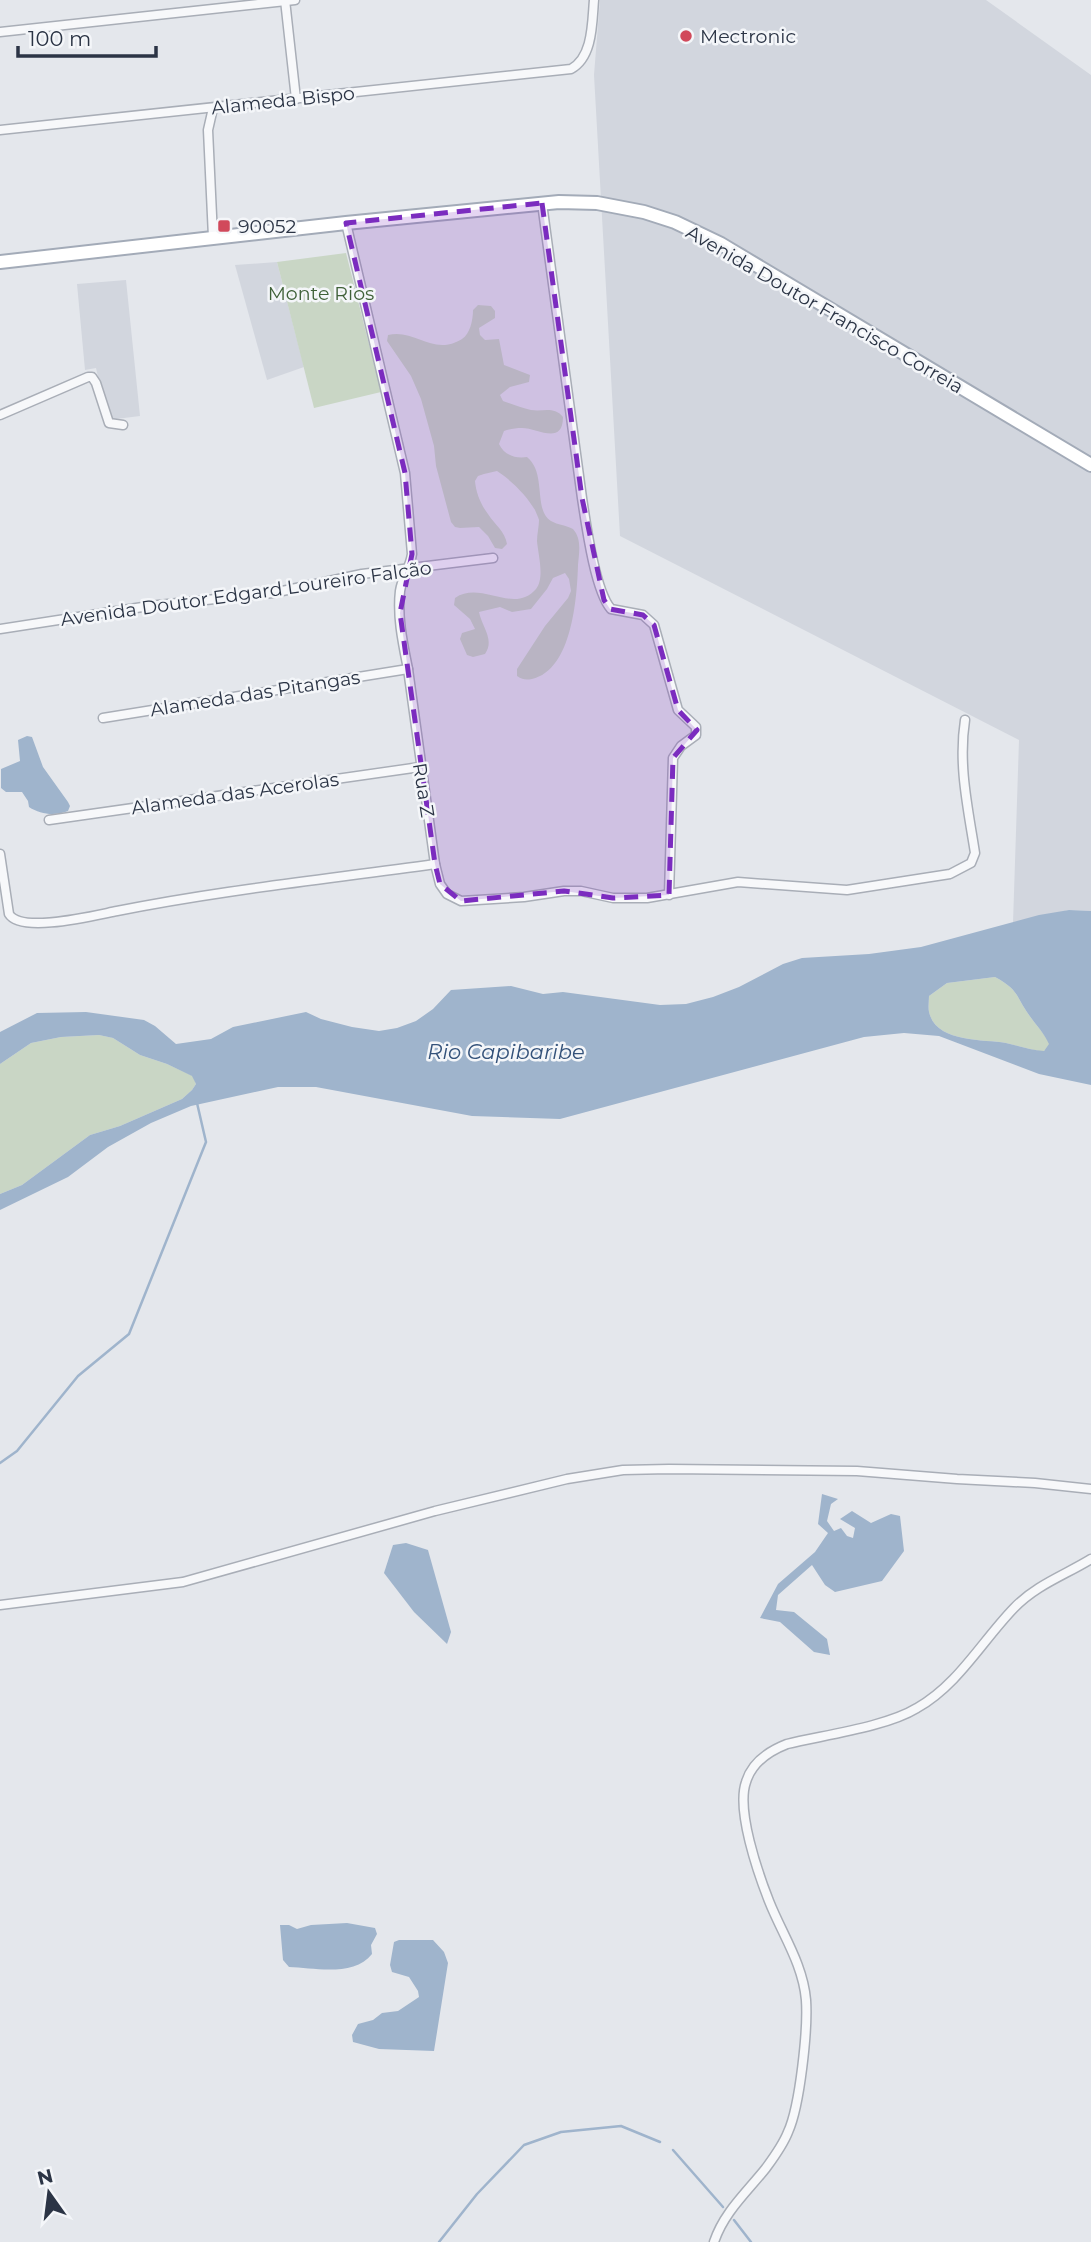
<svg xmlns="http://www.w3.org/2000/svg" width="1091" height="2242" font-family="Montserrat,sans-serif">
<rect width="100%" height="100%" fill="#e4e7ec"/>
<g fill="#d2d6de">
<polygon points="600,0 986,0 1091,75 1091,911 1069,910 1013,923 1019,740 620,536 594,75"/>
<polygon points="277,262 304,367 267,380 235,265"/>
<polygon points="126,280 140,416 108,420 96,368 85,370 77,284"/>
</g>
<g fill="#c9d6c5">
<polygon points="346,253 381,392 314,408 277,262"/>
<path d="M478 305 491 306 495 311V318L479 328 480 335 485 340 499 339 504 365 530 375 529 382 510 387 500 395 503 401C512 404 522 408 531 410 543 412 554 406 563 417 563 446 537 428 522 428 516 428 510 429 504 431L499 444C504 455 516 459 527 457 547 473 533 510 551 521 558 525 566 525 573 529 582 539 579 553 578 565 577 598 572 670 532 679 526 680 523 680 517 676V669L545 626 568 598 571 591 569 579 565 573 553 578 547 589 531 609 512 612 500 607 479 612C482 627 495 640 485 654L473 657 467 655 460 639 462 633 475 629 470 619 454 605 455 598C481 580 514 615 536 589 545 578 538 554 537 541 537 534 539 526 539 520 538 516 536 513 535 510 527 496 511 480 497 471L484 474 478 476 475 481C476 493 481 505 488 514 495 525 505 531 507 544L502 549 495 548 488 536 479 527 460 528 455 527 451 522 436 466 434 446 421 399 411 376 387 341 388 335C415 328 433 357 462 339 470 334 473 320 473 310Z"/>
<path d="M995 977C1019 990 1015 995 1029 1015 1036 1025 1044 1033 1050 1044L1043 1052C1031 1050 1018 1046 1006 1043 983 1039 936 1043 929 1012 928 1007 929 1001 929 996L947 983Z"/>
<polygon points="99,1035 113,1038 140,1055 167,1064 193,1076 196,1084 192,1090 182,1099 120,1126 90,1135 22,1185 0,1194 0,1064 31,1043 61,1037"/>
</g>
<g fill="#9fb4cc" fill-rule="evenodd">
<path d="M27 736 32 737 43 767 68 802 70 806 68 811C56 816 41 815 29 807L28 801 22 792H6L1 788V769L20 761 18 740Z"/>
<path d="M1069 910 1091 911V1085L1039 1074 939 1036 904 1033 864 1037 560 1119 472 1116 316 1087H278L191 1106 151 1123 108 1147 68 1177 0 1210V1194L22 1185 90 1135 120 1126 182 1099 192 1090 196 1084 192 1076 167 1064 140 1055 113 1038 99 1035 61 1037 31 1043 0 1064V1032L37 1013 86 1012 144 1020 155 1026 176 1044 211 1039 233 1027 306 1012 321 1019 352 1027 379 1031 397 1028 416 1021 433 1009 451 990 511 986 543 994 563 992 660 1005 686 1004 713 997 739 987 783 964 802 958 869 954 921 947 1039 915ZM995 977C1019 990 1015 995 1029 1015 1036 1025 1044 1033 1049 1044L1044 1051C1031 1050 1019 1046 1006 1043 983 1039 936 1043 929 1012 928 1007 929 1001 929 996L947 983Z"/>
<polygon points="822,1494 838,1499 831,1504 827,1521 834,1531 841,1528 847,1536 853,1538 855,1528 840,1519 852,1511 871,1523 891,1514 900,1516 904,1551 882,1581 835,1592 825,1585 812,1565 778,1595 776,1610 794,1612 827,1639 830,1655 814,1652 780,1622 760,1618 778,1584 815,1552 828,1533 818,1524"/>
<polygon points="406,1543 428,1550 451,1632 447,1644 414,1612 384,1573 393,1545"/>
<path d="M347 1923 375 1928 377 1934 371 1945 372 1954C354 1977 315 1968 289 1967L283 1960 280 1925H289L297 1929 311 1925Z"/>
<polygon points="399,1940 433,1940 444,1952 448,1963 434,2051 379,2049 353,2042 352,2035 358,2024 373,2020 382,2013 398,2011 419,1997 418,1991 409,1977 392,1972 390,1965 394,1942"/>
</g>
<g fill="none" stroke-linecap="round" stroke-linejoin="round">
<g stroke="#9fb4cc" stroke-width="2.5">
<polyline points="0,1463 17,1451 78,1376 129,1334 206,1142 197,1103"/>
<polyline points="673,2150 723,2207"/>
<polyline points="734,2220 751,2242"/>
<polyline points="439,2242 477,2194 524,2145 561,2132 621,2126 660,2142"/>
</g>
<defs>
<g id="minor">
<polyline points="285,0 296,99"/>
<polyline points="0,32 295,0"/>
<path d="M0 130 571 69C593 57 592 23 594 0"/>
<path d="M542 203 582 498C586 524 595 591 611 609L643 615 654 625 678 710 696 727V735L681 746 673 758 669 895"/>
<path d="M346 223 405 473 412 554C410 568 402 577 400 591 397 617 403 644 408 669L435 864 440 884 447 894 461 901 524 897 564 891H581L613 898H647L738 882 847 890 950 874 971 863 975 853C968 808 958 765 965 720"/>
<polyline points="213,237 208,130 213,108"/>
<polyline points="0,415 88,377 92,377 96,383 109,423 123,425"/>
<polyline points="0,629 149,606 273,593 362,574 493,558"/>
<polyline points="103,718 408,669"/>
<polyline points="49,820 420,767"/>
<path d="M0 854 9 914C21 934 96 915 117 911 222 890 329 879 435 864"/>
<polyline points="0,1605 183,1582 435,1511 567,1479 623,1470 669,1469 857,1471 957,1479 1035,1483 1091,1489"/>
<path d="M714 2242C724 2212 747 2192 766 2168 774 2157 783 2145 788 2132 800 2106 808 2029 806 2000 803 1964 782 1934 769 1901 758 1873 736 1810 746 1782 752 1762 769 1751 787 1744 824 1735 886 1727 917 1708 958 1685 982 1641 1014 1608 1036 1585 1065 1575 1091 1559"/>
</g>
<polyline id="primary" points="0,262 346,223 559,202 597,203 644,212 675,222 721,244 1091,465"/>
</defs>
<use href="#minor" stroke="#a9aeb7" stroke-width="11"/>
<use href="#primary" stroke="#a3abb8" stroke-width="16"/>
<use href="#minor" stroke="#f7f8fa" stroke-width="8"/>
<use href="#primary" stroke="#fff" stroke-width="12"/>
</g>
<path fill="#7b2cbf" fill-opacity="0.2" stroke="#7b2cbf" stroke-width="5" stroke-dasharray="14 9" stroke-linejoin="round" d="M542 203 582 498 604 600 610 609 643 615 654 625 678 710 697 730 673 758 669 895 613 898 564 891 461 901 440 884 435 864 400 613 412 554 405 473 346 223Z"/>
<g fill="#d1495b" stroke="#f4f6f9" stroke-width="2.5">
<circle cx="686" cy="36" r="7"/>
<rect x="217" y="219" width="14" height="14" rx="3.5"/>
</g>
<g text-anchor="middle" stroke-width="5" stroke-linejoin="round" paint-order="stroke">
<g font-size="19" fill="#2b3445" stroke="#f4f6f9" text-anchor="start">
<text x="700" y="43">Mectronic</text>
<text x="238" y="233">90052</text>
</g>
<g font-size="19" fill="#2b3445" stroke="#f4f6f9">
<text transform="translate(283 100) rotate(-6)" y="7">Alameda Bispo</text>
<text transform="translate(825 309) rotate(30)" y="7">Avenida Doutor Francisco Correia</text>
<text transform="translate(246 593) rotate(-8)" y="7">Avenida Doutor Edgard Loureiro Falcão</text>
<text transform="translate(255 693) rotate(-9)" y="7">Alameda das Pitangas</text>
<text transform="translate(424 790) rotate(81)" y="7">Rua Z</text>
<text transform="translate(235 793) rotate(-8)" y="7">Alameda das Acerolas</text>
</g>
<g font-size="19" fill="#3f6138" stroke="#f4f6f9">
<text x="321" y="300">Monte Rios</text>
</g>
<g font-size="21" font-style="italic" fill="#34527a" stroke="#f4f6f9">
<text x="506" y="1059">Rio Capibaribe</text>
</g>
</g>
<g transform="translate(49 2193) rotate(346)" stroke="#f4f6f9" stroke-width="5" paint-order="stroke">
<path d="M0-5L12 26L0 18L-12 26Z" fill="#2b3445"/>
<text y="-10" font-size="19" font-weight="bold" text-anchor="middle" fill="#2b3445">N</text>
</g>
<path d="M18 46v10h138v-10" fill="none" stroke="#2b3445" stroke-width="3.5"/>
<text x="28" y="46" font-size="21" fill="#2b3445" stroke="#f4f6f9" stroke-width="5" paint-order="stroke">100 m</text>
</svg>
